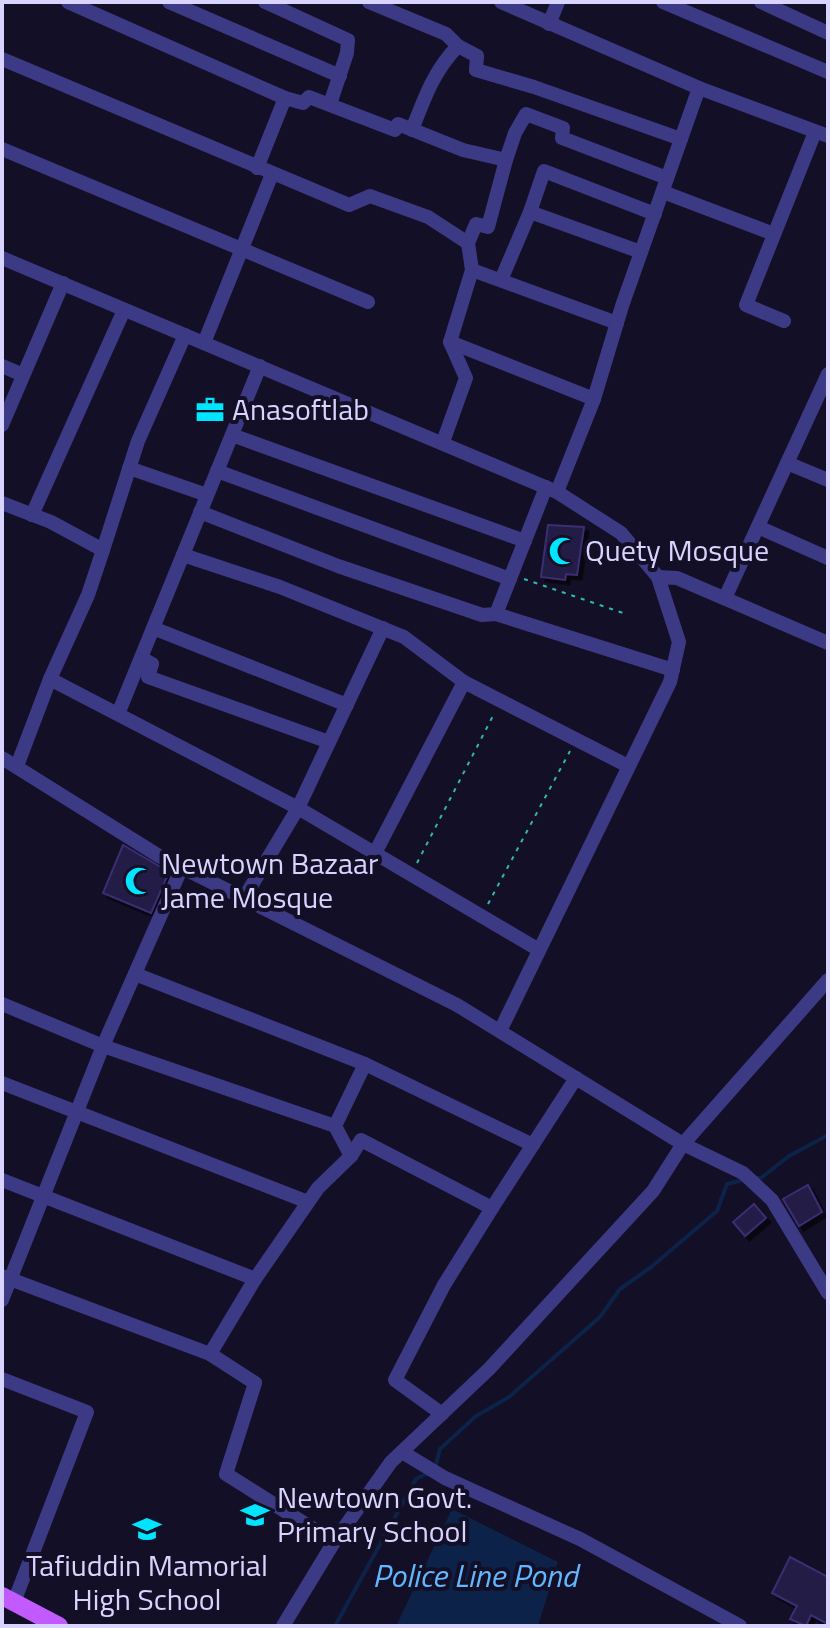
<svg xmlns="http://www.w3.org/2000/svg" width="830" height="1628" font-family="'Titillium Web',sans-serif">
<defs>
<filter id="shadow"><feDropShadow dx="4.5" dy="4.5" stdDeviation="0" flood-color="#0009"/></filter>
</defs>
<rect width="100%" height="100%" fill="#130f26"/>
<polygon fill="#0c2248" points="452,1509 558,1562 538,1626 396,1626"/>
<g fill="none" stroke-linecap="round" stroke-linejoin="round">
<g stroke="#0c2248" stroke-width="4">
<polyline points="756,1178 761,1178 789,1156 828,1135"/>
<polyline points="435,1468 440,1449 476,1416 509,1397 600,1317 620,1289 650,1268 717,1211 727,1184 743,1180"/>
<polyline points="335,1626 416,1479 428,1473"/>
</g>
</g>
<g fill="#241b47" stroke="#3b2d73" stroke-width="2" filter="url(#shadow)">
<polygon points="548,525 584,527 577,575 566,574 565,580 541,577"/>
<polygon points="123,845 169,872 151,913 103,893"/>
<polygon points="808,1185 822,1212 799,1226 783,1199"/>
<polygon points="754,1204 766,1218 745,1236 733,1222"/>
<polygon points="790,1557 828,1577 828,1624 811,1615 806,1626 790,1619 797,1606 772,1593"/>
</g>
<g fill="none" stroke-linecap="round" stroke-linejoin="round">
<g stroke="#2fb8b0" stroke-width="2" stroke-dasharray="4 6" stroke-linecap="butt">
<polyline points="524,579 626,614"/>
<polyline points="417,863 495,712"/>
<polyline points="488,904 570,751"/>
</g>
<g stroke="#3d3a85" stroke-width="14">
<polyline points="68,2 285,98 303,103 309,97 395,130 398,124 463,150 506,160 515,133 526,114 563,128 562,138 667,178"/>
<polyline points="169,2 340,76"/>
<polyline points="265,2 348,40 347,53 330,104"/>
<polyline points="369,2 446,34 458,46 477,56 476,70 534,87 681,139"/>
<polyline points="501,2 699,88"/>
<polyline points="663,2 828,72"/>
<polyline points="761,2 828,33"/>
<polyline points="549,24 558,2"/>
<polyline points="2,59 349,205 370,196 428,217 468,243"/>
<path d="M412 130C424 99 434 70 458 46"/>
<polyline points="2,149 368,302"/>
<polyline points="257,168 285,98"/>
<polyline points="663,192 774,234"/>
<polyline points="530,212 641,252"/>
<polyline points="2,258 557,492 621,533 658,577"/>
<polyline points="472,270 617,323"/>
<polyline points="501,280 530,212 544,171 655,214"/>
<polyline points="784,321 746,305 815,132"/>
<polyline points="450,342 594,399"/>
<polyline points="204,343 272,174"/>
<polyline points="2,366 23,375"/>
<polyline points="2,425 63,283"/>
<polyline points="232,435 525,541"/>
<polyline points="443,442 466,378 450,342 472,270 468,243 476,224 488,227 506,160"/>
<polyline points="787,463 828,480"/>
<polyline points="129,468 207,495"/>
<polyline points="217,471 510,579"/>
<polyline points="546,487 496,614 673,670"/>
<polyline points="557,492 594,399 622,306 699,88 828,136"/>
<polyline points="2,503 51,522 103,550 88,595 50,679"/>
<polyline points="200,512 338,566 482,615 496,614"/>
<polyline points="32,515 124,310"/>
<polyline points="758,527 828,558"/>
<polyline points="103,550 138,441 185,335"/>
<polyline points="183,555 280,587 404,637 464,682 628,766"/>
<polyline points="725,598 828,374"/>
<polyline points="153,628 347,705"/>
<polyline points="141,658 152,664 148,677 329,742"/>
<polyline points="118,714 260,366"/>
<polyline points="2,758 159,856 457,1005 683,1144 743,1173 772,1200 828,1293"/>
<polyline points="17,766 50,679 298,808 383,628"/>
<polyline points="375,853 464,682"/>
<polyline points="244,898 298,808 539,950"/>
<polyline points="135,974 365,1064 335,1126 351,1156 318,1188 255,1279"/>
<polyline points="2,1004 103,1046 335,1126"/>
<polyline points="500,1031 670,682 679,642 658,577 677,578 828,643"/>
<polyline points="365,1064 533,1145"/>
<polyline points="2,1083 308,1202"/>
<polyline points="351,1156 361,1140 492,1208 444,1285 395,1380 442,1414"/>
<polyline points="2,1180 255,1279 210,1354"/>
<polyline points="492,1208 576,1078"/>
<polyline points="2,1276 210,1354 255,1383 226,1474 334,1542"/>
<polyline points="2,1300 103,1046 182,867"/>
<polyline points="2,1379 87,1412 14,1602"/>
<polyline points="402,1452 445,1478 580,1539 740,1626"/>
<polyline points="283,1626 334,1542 391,1462 489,1369 653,1191 683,1144 828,980"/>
</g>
<polyline stroke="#c25bff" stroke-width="18" points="2,1596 59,1626"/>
</g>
<defs>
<symbol id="office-bare" viewBox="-9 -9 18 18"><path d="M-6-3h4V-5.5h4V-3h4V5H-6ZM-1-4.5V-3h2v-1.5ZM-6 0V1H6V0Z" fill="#00e5ff" stroke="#130f26" stroke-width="2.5" paint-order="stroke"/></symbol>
<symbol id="mosque-bare" viewBox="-9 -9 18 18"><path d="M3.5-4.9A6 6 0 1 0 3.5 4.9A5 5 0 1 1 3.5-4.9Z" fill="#00e5ff" stroke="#130f26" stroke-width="2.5" paint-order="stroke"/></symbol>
<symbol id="school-bare" viewBox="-9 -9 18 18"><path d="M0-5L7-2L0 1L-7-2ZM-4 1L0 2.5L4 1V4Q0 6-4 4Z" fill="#00e5ff" stroke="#130f26" stroke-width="2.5" paint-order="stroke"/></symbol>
</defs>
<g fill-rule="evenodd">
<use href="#office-bare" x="190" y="390" width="40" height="40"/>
<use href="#mosque-bare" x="543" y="531" width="40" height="40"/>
<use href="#mosque-bare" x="119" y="861" width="40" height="40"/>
<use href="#school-bare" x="235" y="1495" width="40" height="40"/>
<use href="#school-bare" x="127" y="1509" width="40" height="40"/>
</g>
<g text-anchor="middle" stroke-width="8" stroke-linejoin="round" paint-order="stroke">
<g font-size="30" fill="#d9d4ff" stroke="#130f26" text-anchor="start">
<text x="232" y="420">Anasoftlab</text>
<text x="585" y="561">Quety Mosque</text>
<text x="161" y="874">Newtown Bazaar<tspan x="161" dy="34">Jame Mosque</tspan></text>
<text x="277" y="1508">Newtown Govt.<tspan x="277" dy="34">Primary School</tspan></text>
<text x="147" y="1576" text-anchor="middle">Tafiuddin Mamorial<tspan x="147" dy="34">High School</tspan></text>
</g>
<g font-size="32" font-style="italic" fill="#62b6ff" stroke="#130f26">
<text x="475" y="1587">Police Line Pond</text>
</g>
</g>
<rect width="830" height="1628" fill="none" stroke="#d9d4ff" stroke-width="8"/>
</svg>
